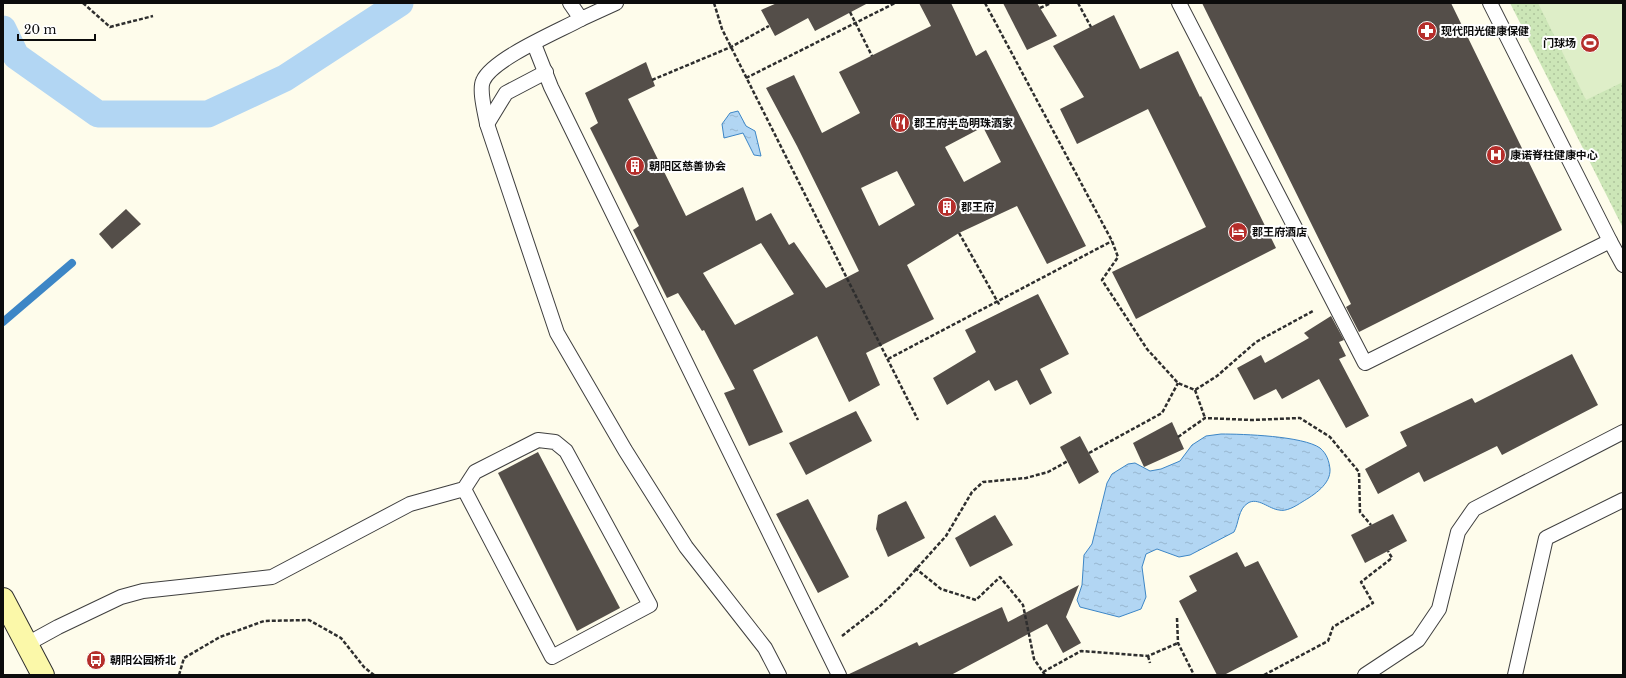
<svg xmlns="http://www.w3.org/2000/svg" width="1626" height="678" font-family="'Libre Baskerville','Noto Sans SC',serif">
<defs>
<pattern id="park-dots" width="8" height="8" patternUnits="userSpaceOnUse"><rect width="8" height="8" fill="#cce6b7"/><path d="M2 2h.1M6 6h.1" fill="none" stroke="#aec49c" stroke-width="1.8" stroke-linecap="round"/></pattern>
<pattern id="water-ripples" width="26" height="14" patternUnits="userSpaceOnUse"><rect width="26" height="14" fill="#b2d6f3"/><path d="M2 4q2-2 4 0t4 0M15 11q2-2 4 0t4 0" fill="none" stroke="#98b6cf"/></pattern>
</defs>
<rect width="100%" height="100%" fill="#fefceb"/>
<polygon fill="url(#park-dots)" points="1510,3 1623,3 1623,228"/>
<polygon fill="#deeec8" points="1538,3 1623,3 1623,82 1586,100"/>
<g fill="url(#water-ripples)" stroke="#3d86c6">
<polygon points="738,111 746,126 755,131 761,156 754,155 743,133 724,138 722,124 730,113"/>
<path d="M1221 434C1243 434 1303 436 1320 448 1327 454 1329 461 1330 469 1331 484 1314 495 1302 502 1296 506 1286 512 1279 510 1269 509 1258 497 1248 503 1238 509 1239 523 1234 532L1190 555 1179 557 1157 549 1146 554 1142 567 1146 597 1141 609 1119 617 1080 607 1077 600 1082 585 1084 555 1092 544 1107 483 1112 474 1128 464 1135 463 1150 471 1161 469 1180 461 1192 445 1206 436Z"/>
</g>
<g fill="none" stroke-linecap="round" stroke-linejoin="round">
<polyline stroke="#3d86c6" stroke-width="8" points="3,322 72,263"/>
<polyline stroke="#b2d6f3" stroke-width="27" points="3,29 16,56 98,114 208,114 285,78 400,3"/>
</g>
<g fill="#544e49" fill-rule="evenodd">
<polygon points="777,3 868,3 815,31 808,18 775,36 761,10"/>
<path d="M919 3H951L976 56 986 50 1086 246 1047 264 1017 206 959 233 907 265 934 319 866 353 880 385 849 402 817 336 753 370 783 432 749 446 724 393 735 389 704 330 702 331 678 293 667 298 633 230 639 226 590 128 598 123 585 93 646 62 655 86 628 99 686 216 743 187 756 221 771 213 789 245 794 242 826 288 859 271 797 146 766 88 794 75 822 133 860 113 839 72 931 26ZM983 127 1001 162 964 182 945 147ZM897 171 915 205 879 226 861 188ZM761 243 794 294 735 325 703 273Z"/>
<polygon points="1003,3 1037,3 1057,36 1027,50"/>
<polygon points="1202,3 1451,3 1562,230 1359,332 1346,307 1351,304"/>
<polygon points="1114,15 1140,69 1178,51 1200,97 1201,96 1276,248 1136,319 1112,272 1206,227 1148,109 1077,144 1060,109 1084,97 1053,46"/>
<polygon points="126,209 141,224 112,249 99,234"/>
<polygon points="1038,294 1069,354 1040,369 1052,393 1030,405 1017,380 995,391 989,380 947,405 933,378 976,352 965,330"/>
<polygon points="1331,316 1344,340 1339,342 1346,356 1339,359 1369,416 1346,428 1319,379 1282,399 1276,389 1254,400 1237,368 1261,355 1265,363 1309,338 1304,333"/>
<polygon points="1572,354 1598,405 1502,455 1497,446 1424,482 1419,472 1378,494 1365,469 1407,446 1400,432 1472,398 1475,403"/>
<polygon points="856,411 872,441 806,475 789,443"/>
<polygon points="1172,422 1184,449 1144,467 1133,443"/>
<polygon points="1080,436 1099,472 1079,484 1060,447"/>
<polygon points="538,452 620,608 577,631 498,473"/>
<polygon points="808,499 849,577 818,593 776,514"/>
<polygon points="906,501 925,538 888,557 876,529 878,515"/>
<polygon points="1393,514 1407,541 1365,563 1351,535"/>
<polygon points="995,515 1013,545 970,567 955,538"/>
<polygon points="1237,552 1245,567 1258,561 1298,637 1224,675 1217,675 1179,601 1197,591 1189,576"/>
<polygon points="1079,585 1066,617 1081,643 1063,653 1047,624 951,675 847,675 917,642 919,646 1002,607 1008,622"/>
</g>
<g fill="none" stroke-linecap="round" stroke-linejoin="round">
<defs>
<g id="lane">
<polyline points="570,3 581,19 616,3"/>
<polyline points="1179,3 1365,363 1610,241 1490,3"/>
<path d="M581 19C559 31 492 59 483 81 479 90 485 113 487 124L557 333 625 450 686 547 765 648 779 675"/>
<polyline points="534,44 551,87 839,675"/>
<polyline points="487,124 506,93 546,72"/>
<polyline points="1610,241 1623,265"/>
<polyline points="27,644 58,627 121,597 143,591 272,577 410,504 464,489 475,472 538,440 555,442 566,451 650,605 552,657 464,489"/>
<polyline points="1365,675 1418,640 1439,609 1458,532 1474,509 1623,432"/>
<polyline points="1515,675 1546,538 1623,500"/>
</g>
<polyline id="secondary" points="3,599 43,675"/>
</defs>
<use href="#lane" stroke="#3f3f3f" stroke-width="16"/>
<use href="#secondary" stroke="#2e2e2e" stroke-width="24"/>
<g stroke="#2e2e2e" stroke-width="2.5" stroke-dasharray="4 2" stroke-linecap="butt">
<polyline points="83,3 110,27 153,16"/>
<polyline points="714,3 722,29 918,420"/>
<polyline points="985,3 1112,241 1118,257 1102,280 1147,349 1178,383 1195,390 1217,376 1256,342 1313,311"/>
<polyline points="1078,3 1091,27"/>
<polyline points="1040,8 1051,3"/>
<polyline points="850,12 872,56"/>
<polyline points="746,78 895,3"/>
<polyline points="652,80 731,47 769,26"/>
<polyline points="959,233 1000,306"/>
<polyline points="888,359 1112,241"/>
<polyline points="1195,390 1205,418"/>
<polyline points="1178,437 1205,418 1251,420 1300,418 1330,437 1359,472 1360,512 1371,525"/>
<polyline points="1089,453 1162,413 1178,383"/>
<polyline points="915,568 941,589 976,600 1000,577 1023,605 1034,659 1045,675"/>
<polyline points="1177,618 1178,643 1194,675"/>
<polyline points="842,636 879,607 900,587 946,536 972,492 983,482 1026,478 1048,472 1068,461"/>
<polyline points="1148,656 1150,663"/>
<polyline points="1043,672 1081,651 1148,656 1178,643"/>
<polyline points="179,675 184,658 220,637 264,621 309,620 341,638 364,667 374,675"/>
<polyline points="1264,675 1328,641 1333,627 1373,603 1361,582 1392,558 1388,551"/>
</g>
<use href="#lane" stroke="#fff" stroke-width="14"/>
<use href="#secondary" stroke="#fbf8a9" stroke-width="22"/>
</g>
<defs>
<symbol id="pharmacy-disc" viewBox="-11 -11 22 22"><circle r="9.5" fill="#b52e2b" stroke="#fff"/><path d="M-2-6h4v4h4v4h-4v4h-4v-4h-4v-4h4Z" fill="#fff"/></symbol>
<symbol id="stadium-disc" viewBox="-11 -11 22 22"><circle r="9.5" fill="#b52e2b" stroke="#fff"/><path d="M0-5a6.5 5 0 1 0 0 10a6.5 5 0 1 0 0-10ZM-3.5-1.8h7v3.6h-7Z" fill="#fff"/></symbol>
<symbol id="restaurant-disc" viewBox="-11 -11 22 22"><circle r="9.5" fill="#b52e2b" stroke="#fff"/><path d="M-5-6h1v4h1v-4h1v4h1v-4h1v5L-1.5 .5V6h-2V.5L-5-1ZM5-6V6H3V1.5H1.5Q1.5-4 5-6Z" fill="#fff"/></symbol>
<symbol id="hospital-disc" viewBox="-11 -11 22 22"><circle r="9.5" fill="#b52e2b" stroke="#fff"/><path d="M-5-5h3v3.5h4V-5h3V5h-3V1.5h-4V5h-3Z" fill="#fff"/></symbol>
<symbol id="building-disc" viewBox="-11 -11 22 22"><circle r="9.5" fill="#b52e2b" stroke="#fff"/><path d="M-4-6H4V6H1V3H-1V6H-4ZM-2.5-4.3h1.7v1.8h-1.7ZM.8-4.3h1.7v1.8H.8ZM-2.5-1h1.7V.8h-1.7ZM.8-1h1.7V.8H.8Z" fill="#fff"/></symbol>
<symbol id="hotel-disc" viewBox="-11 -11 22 22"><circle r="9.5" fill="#b52e2b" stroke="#fff"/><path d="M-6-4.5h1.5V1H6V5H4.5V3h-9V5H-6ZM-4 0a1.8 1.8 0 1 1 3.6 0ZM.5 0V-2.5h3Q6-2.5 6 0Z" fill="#fff"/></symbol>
<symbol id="bus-disc" viewBox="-11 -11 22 22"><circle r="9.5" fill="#b52e2b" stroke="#fff"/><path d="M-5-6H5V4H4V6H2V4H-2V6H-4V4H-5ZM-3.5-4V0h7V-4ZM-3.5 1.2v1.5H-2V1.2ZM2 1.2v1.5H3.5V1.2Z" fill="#fff"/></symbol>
</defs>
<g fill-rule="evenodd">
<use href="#pharmacy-disc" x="1416" y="20" width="22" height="22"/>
<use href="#stadium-disc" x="1579" y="32" width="22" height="22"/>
<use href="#restaurant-disc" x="889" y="112" width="22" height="22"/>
<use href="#hospital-disc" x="1485" y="144" width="22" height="22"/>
<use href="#building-disc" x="624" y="155" width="22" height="22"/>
<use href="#building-disc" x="936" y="196" width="22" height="22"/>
<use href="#hotel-disc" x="1227" y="221" width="22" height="22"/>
<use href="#bus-disc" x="85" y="649" width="22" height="22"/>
</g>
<g text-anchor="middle" stroke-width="4" stroke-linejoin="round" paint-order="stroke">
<g font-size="11" font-weight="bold" fill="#0c0c0c" stroke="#fff" text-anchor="start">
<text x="1441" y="35">现代阳光健康保健</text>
<text x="1576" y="47" text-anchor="end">门球场</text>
<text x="914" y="127">郡王府半岛明珠酒家</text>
<text x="1510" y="159">康诺脊柱健康中心</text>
<text x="649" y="170">朝阳区慈善协会</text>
<text x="961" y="211">郡王府</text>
<text x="1252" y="236">郡王府酒店</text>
<text x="110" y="664">朝阳公园桥北</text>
</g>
</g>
<rect width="1626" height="678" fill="none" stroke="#0c0c0c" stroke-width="8"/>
<path d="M18 34v6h77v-6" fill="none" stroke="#0c0c0c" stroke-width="2"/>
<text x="24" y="34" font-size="12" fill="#0c0c0c" stroke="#ffffff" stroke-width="3" paint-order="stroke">20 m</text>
</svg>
